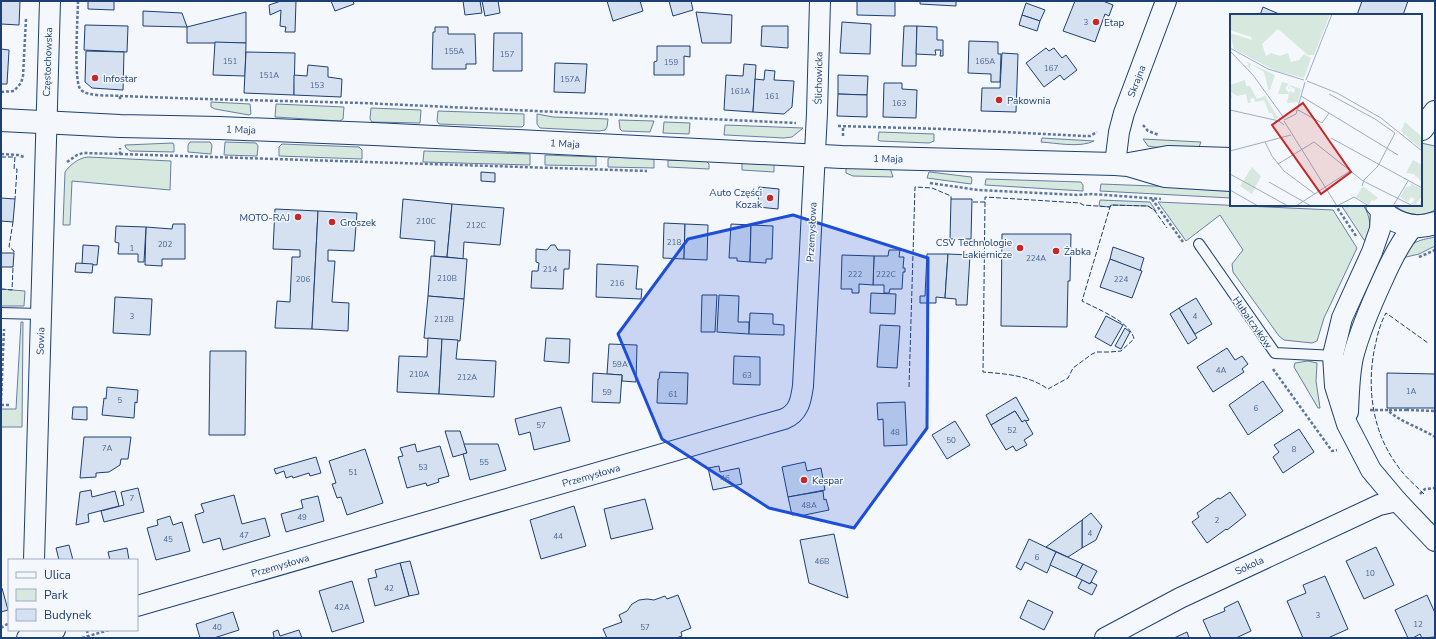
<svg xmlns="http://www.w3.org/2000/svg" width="1436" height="639" font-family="'Nunito Sans',sans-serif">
<rect width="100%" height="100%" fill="#f4f7fb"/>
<g fill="#d7e8df" stroke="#687fa3">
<polygon points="211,102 250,104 251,114 249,115 215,109 211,107"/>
<polygon points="276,104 344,107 343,119 340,121 275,117"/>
<polygon points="371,108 421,110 420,123 372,122 370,119"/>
<polygon points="438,111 524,114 524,125 522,127 439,124 437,121"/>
<polygon points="537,114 553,117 608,119 607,127 605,130 599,131 540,128 537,124"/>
<polygon points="619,120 654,121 650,132 622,131 620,129"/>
<polygon points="664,122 690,123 689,134 663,133"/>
<polygon points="725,125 803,128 792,137 784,138 726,135 724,135"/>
<polygon points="879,132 934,134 934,141 929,143 880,141 878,140"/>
<path d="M1042 138 1094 141C1080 148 1056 143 1041 142Z"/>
<polygon points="1143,139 1201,142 1199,147 1196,149 1154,147 1148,146"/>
<polygon points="190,142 210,142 212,145 211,154 188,152 188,145"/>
<polygon points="225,142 256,143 258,146 257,156 224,155"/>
<polygon points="173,143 174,145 174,152 130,151 126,148 125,145"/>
<path d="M1421 143 1435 146V210C1421 218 1406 215 1394 205H1421Z"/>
<polygon points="282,144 359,147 362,150 362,159 279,156 279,147"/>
<polygon points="424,151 530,154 530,165 423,162"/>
<polygon points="545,155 596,157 596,166 545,165"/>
<path d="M88 157 171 161 170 190 72 181 70 225H63L65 172C70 165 78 158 88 157Z"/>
<polygon points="611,157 654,159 654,168 608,167 608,159"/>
<polygon points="668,160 706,161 709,164 709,169 668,167"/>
<polygon points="742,162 774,164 774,172 742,170"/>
<polygon points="846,166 890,168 893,177 853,176 846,173"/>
<polygon points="929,172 930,172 971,177 972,180 971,184 927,178"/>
<polygon points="986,179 1081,182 1083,185 1083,191 985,185"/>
<polygon points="1101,184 1231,189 1231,198 1100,191"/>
<polygon points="1100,200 1150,202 1156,211 1148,206 1111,205 1110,207 1099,206"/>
<polygon points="1158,202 1333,210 1357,248 1324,318 1317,341 1312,343 1284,340 1279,336 1233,272 1232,264 1243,250 1220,215 1186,241"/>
<path d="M1341 205H1363C1371 217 1371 227 1368 241L1364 240Z"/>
<path d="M1435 237V246L1419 254 1402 258C1412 241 1416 241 1435 237Z"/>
<polygon points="1,289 25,291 24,306 1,306"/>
<polygon points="21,322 23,322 22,427 1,427 1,409 16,409"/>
<polygon points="1308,361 1317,363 1316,381 1320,408 1318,408 1294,367 1295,363"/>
</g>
<g fill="#d5e0f0" stroke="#1d3f73">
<polygon points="1,1 20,1 19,25 1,24"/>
<polygon points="88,1 114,1 114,10 88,9"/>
<polygon points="281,1 296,1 295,32 285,32 286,27 280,26 281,10 270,15 269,5"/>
<polygon points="331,1 353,1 354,4 335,11"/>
<polygon points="463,1 480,1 482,13 465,15"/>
<polygon points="482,1 498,1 500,13 485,16"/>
<polygon points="607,1 640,1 643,11 613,21"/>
<polygon points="669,1 691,1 693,10 673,16"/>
<polygon points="857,1 895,1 895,16 857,15"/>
<polygon points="920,1 956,1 956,6 920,4"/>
<polygon points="1075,1 1103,1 1113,5 1109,16 1105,14 1095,42 1063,31"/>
<polygon points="1362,1 1408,1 1403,15 1357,15"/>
<polygon points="1026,3 1045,10 1040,21 1022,15"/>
<polygon points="1263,7 1279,14 1279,15 1260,15"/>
<polygon points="143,11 182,13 187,27 143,26"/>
<polygon points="246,12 246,43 187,43 187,27"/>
<polygon points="696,12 732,15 731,43 702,43"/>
<polygon points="1022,15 1040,21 1037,31 1019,25"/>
<polygon points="842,22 871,24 870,54 840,53"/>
<polygon points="85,25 128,26 127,52 84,50"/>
<polygon points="762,26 788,26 788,48 761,46"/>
<polygon points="904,26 917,26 916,66 902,66"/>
<polygon points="917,26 937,27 937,40 943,40 943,56 940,56 941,50 935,50 936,55 916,54"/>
<polygon points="435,27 448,27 448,34 475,34 476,64 466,64 466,69 432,69 433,32 435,32"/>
<polygon points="494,33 522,33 522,71 493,71"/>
<polygon points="969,41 998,42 998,54 1001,54 1000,82 991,82 991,74 968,73"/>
<polygon points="215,42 246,43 245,76 213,75"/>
<polygon points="657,46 690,46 690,57 684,56 684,75 654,75 654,62 657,61"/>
<polygon points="1046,48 1049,51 1054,48 1062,58 1066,55 1077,70 1064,80 1060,75 1044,87 1026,63"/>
<polygon points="1,49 9,50 7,84 1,84"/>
<polygon points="86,51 124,52 123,90 92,88 85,82"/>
<polygon points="246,52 295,53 294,95 244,93"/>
<polygon points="1002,53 1018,54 1016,112 981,111 982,88 1000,88"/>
<polygon points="555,63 587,64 585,93 554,92"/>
<polygon points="744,64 756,65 753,112 724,110 726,75 743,76"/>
<polygon points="308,65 328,67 328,77 342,79 341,97 294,95 294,75 307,76"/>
<polygon points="765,70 775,71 774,80 794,81 792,107 784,114 753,112 755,79 764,80"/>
<polygon points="838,75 868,76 867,95 838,94"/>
<polygon points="884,83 902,83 902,89 917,90 916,118 883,117"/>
<polygon points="838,94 867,95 867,117 837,116"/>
<polygon points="481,172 495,173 495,182 481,181"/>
<polygon points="759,187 779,189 778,209 758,207"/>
<polygon points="1,198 15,199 13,222 1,221"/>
<polygon points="403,199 452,204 447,257 434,256 435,241 400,238"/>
<polygon points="951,199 972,199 971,239 950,239"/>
<polygon points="452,204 504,208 500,245 464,242 463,259 447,257"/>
<polygon points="275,209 318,211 312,329 275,328 277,301 290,302 292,257 300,257 300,250 273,249"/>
<polygon points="318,211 357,213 354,251 328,250 328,261 335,261 332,302 349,303 348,331 312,329"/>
<polygon points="664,223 685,224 684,259 663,258"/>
<polygon points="173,224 185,224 185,259 162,259 162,266 145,265 146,227 172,229"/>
<polygon points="685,224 708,225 707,260 684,259"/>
<polygon points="731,224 751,225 750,262 737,261 737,258 729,258"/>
<polygon points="751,225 773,226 772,259 766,259 766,263 750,262"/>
<polygon points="116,226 146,227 144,262 138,262 138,254 118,254 119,243 115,242"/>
<polygon points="1002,234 1071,234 1070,281 1068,281 1067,327 1001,326"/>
<polygon points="83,245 99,246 97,265 82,264"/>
<polygon points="551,245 555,245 558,250 570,250 569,269 564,269 563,289 531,288 532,271 538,271 539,263 536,262 536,249 547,250"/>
<polygon points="1113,247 1144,258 1140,271 1110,259"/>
<polygon points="889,250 900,250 899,257 904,257 903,268 905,268 905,272 903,272 902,289 890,289 889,293 884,293 884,285 873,285 874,256 888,256"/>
<polygon points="1,253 14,253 13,267 1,267"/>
<polygon points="927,254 948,254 945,298 936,297 936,303 920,303 920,296 925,296"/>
<polygon points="948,254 970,255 967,305 956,305 956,299 945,298"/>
<polygon points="842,255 874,256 873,285 859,284 859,293 852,293 852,289 841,289"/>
<polygon points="431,256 467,259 464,299 428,296"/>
<polygon points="1110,259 1142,271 1132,298 1100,287"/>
<polygon points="76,263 93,264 92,273 75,272"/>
<polygon points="597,264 638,266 636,289 642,289 641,299 596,297"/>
<polygon points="871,293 896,294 895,314 870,313"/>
<polygon points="702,295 717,295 715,332 701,332"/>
<polygon points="719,295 739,296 738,322 749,322 749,334 717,332"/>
<polygon points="428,296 464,299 460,341 424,338"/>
<polygon points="115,297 152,299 150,335 113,333"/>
<polygon points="1196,298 1212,324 1195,334 1179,308"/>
<polygon points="1179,308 1197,338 1188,344 1170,314"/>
<polygon points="750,313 773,314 773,324 784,325 784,335 749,334"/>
<polygon points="1106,316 1123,325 1111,346 1095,337"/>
<polygon points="880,325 900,326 897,368 877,367"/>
<polygon points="1125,328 1130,332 1121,349 1115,346"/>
<polygon points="428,338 442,339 439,394 397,392 399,356 427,357"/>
<polygon points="546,338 570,339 569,363 544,361"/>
<polygon points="442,339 458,340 456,359 496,361 494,397 439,394"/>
<polygon points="609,344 637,345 636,382 622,381 622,375 607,374"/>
<polygon points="1227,348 1235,360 1242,356 1248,364 1242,369 1244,372 1213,392 1197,367"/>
<polygon points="210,351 246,351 245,435 209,435"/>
<polygon points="734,356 760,357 760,385 733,384"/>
<polygon points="660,372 688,373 687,404 657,403 658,379 659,379"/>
<polygon points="593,373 622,375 620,403 592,402"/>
<polygon points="1387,373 1435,374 1435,408 1387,408"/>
<polygon points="1263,381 1283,411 1248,435 1229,405"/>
<polygon points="107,387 138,390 137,403 135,402 134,418 102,415 104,398 106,399"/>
<polygon points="1016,397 1029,420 1022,422 1015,411 991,425 986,415"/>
<polygon points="905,402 907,445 884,446 883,419 878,420 877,403"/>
<polygon points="73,407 87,407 87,420 72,419"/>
<polygon points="561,407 570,441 534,450 530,432 519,435 515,419"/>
<polygon points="1015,411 1022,422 1025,420 1033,434 1024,440 1027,445 1016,451 1013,446 1006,450 991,425"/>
<polygon points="955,421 970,445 947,459 932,435"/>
<polygon points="1299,429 1314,452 1283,473 1273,457 1279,452 1274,445"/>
<polygon points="445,431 460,431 467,453 453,457"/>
<polygon points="84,437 131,437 128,459 121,459 120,465 109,472 96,473 96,477 80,478"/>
<polygon points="415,444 417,452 440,446 449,476 438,479 439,482 427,486 426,483 407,488 398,457 403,456 400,448"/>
<polygon points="464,444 498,444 506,470 470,480 463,454 467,453"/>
<polygon points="365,449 383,503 347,515 341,497 337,498 332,484 336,483 329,461"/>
<polygon points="316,457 321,473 310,476 309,473 293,478 292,476 286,478 284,471 276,474 274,469"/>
<polygon points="805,462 807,471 821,468 825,490 788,497 782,467"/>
<polygon points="719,466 720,472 739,468 742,484 713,490 708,468"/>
<polygon points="138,488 144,512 104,522 101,511 124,505 121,492"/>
<polygon points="91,490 92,497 115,491 119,506 88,514 89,522 76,525 80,492"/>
<polygon points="823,491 824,500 826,499 829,510 800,516 799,514 792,515 788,497"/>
<polygon points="1230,492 1246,515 1227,530 1226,529 1207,543 1192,522 1199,517 1197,513 1218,498 1220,499"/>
<polygon points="234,495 242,524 265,518 270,536 223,550 220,538 203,543 195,515 204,512 201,504"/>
<polygon points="318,496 324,521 286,532 281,514 303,508 301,500"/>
<polygon points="645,499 653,529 611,539 604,509"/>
<polygon points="574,506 586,546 541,559 530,520"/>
<polygon points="1091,513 1102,526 1096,540 1082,548 1082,520"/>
<polygon points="170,516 173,525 182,522 190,551 156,560 147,528 158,525 157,520"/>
<polygon points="1082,520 1082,548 1068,557 1046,547"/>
<polygon points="834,534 848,598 809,583 800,540"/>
<polygon points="1029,539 1056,552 1047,573 1025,562 1021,570 1016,567"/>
<polygon points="69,545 73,560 59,560 56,548"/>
<polygon points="1376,547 1394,585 1364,599 1346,561"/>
<polygon points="127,548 129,560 110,560 108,552"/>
<polygon points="1056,552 1083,564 1076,577 1050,565"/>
<polygon points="410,561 419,594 409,596 400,563"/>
<polygon points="400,563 409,596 375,606 368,579 377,577 375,570"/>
<polygon points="1083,564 1097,571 1090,584 1076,577"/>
<polygon points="1325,576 1348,629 1328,638 1303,638 1287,601 1306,593 1303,585"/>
<polygon points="1082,580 1090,584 1091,582 1097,585 1092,595 1078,588"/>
<polygon points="352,581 364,622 332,632 319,591"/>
<polygon points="1,588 2,588 8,610 1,612"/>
<polygon points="678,595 691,628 681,632 682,636 676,638 607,638 603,629 622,622 619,615 627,611 632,604 639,600 647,599 654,600 665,596 667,599"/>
<polygon points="1427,595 1435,613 1435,637 1422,638 1420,634 1413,638 1408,638 1395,610"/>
<polygon points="1028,600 1053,612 1044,630 1020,618"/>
<polygon points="1238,601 1251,631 1236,638 1211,638 1203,620 1225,611 1224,608"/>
<polygon points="233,612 239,630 214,638 200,638 196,624"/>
<polygon points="278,630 280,636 299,630 302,638 273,638 274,637 273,632"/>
<polygon points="1187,632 1189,638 1174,638"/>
</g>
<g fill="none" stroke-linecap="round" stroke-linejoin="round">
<defs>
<g id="service">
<polyline points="1199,244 1275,353 1336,356"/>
<polyline points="1,313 41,314"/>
</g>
<g id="minor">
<polyline points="1115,164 1119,132 1124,113 1166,1"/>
<polyline points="1381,211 1380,229 1372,252 1342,318 1333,355 1335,386 1347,424 1371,470 1397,501 1435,541"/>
<path d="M1348 412C1349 393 1349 375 1353 357 1360 330 1371 305 1383 279 1391 261 1400 242 1413 227"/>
<polyline points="34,560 50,1"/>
<path d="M137 606 784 419C799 413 801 400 803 386L817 113 820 1"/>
<polyline points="27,638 55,630"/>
<polyline points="1105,638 1180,598 1379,505 1397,501"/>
</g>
<g id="tertiary">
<polyline points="1,120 120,126 219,128 374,134 842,157 1115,164 1128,165 1165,176 1231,180"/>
<polyline points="1422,129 1435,112"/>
<polyline points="1129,164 1168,157 1231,159"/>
<path d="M1377 205C1391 223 1413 231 1435 223"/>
</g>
</defs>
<use href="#service" stroke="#1d3f73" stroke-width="12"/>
<use href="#minor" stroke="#1d3f73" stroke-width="22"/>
<use href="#tertiary" stroke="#1d3f73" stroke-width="24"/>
<g stroke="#5e769c" stroke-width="2.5" stroke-dasharray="3 2" stroke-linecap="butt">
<path d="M78 1C78 15 73 84 81 90 89 97 110 95 120 96V101"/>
<polyline points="1,92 14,91 21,83 23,76 26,19"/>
<polyline points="120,96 204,99 363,103 796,123"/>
<polyline points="1143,125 1148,131 1159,135"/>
<polyline points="838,126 944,129 1085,136 1090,136 1097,132"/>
<polyline points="843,136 843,127"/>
<polyline points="1,154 18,155 24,157"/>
<polyline points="120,154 647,171"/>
<polyline points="67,162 77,155 83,153 120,154 120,148"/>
<polyline points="930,183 978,190 1077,195 1092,194 1161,199"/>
<polyline points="1152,199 1183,242"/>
<polyline points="1324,205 1336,206 1356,236"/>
<polyline points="1419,257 1435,250"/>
<polyline points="1273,369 1332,451 1337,450"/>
<polyline points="1,401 4,329"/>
<polyline points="1,405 11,405"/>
<polyline points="1408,408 1408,410 1435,411"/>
<path d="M1370 410H1388C1396 420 1423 429 1435 437"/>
<polyline points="1389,410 1408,410"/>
<polyline points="1420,494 1425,489 1435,488"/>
<polyline points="1,628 9,623"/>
<polyline points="87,630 88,636"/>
<polyline points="82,638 109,630"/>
</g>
<use href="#service" stroke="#f4f7fb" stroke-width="10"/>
<use href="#minor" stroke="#f4f7fb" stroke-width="20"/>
<use href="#tertiary" stroke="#f4f7fb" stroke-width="22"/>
<g stroke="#1d3f73" stroke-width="1" stroke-dasharray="5 2" stroke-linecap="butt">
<polyline points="1,157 15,157 14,169 17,169 15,199"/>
<polyline points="973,202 985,202 985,197 1080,203 1083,205 1110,207 1111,205 1148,206 1155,211 1167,228"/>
<path d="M985 202 983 372C1006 374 1028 375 1048 389L1068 378 1073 368 1092 354 1097 352H1110L1121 351 1134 339C1131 322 1097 309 1082 301L1110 207"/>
<polyline points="13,222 9,247 14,251 14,253"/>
<polyline points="1,289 12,290 13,267"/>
<polyline points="909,387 915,187 932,188 951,196 951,199"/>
<path d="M1424 494C1415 485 1404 476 1397 465 1371 430 1366 383 1376 342 1378 332 1381 322 1386 313L1428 343"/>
</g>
</g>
<path fill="#1d4ed8" fill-opacity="0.2" stroke="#1d4ed8" stroke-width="3" stroke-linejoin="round" d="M793 215 928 258 927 428 854 528 769 508 662 439 618 334 688 239Z"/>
<g fill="#c62828" stroke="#f4f7fb" stroke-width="1.5">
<circle cx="1096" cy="22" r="4"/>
<circle cx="95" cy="78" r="4"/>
<circle cx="999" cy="100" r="4"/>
<circle cx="770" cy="198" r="4"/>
<circle cx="298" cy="217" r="4"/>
<circle cx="332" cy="222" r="4"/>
<circle cx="1020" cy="248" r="4"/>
<circle cx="1056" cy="251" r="4"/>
<circle cx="804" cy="480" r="4"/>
</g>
<g text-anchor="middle" stroke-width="3" stroke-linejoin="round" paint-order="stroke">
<g font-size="8" fill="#4b6792">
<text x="1086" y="25">3</text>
<text x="454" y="54">155A</text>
<text x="507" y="57">157</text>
<text x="230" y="64">151</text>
<text x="985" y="64">165A</text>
<text x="671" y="65">159</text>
<text x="1051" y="71">167</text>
<text x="269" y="78">151A</text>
<text x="570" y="82">157A</text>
<text x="317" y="88">153</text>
<text x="740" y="94">161A</text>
<text x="772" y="99">161</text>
<text x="899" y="106">163</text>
<text x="426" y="224">210C</text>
<text x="476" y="228">212C</text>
<text x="674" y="245">218</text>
<text x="165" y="247">202</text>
<text x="132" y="251">1</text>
<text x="1036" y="261">224A</text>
<text x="550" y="272">214</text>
<text x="855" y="277">222</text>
<text x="886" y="277">222C</text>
<text x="447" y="281">210B</text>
<text x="303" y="282">206</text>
<text x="1121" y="282">224</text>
<text x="617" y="286">216</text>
<text x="132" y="319">3</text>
<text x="1195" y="319">4</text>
<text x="444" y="322">212B</text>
<text x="620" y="367">59A</text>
<text x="1221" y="373">4A</text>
<text x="419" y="377">210A</text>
<text x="747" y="378">63</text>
<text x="467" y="380">212A</text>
<text x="1411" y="394">1A</text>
<text x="607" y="395">59</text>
<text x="673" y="397">61</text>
<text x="120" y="403">5</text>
<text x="1256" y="411">6</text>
<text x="541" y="428">57</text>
<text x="1012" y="433">52</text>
<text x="895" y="435">48</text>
<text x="951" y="443">50</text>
<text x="107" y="451">7A</text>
<text x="1294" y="452">8</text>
<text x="484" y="465">55</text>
<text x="423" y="470">53</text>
<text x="353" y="475">51</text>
<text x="725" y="481">46</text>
<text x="132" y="501">7</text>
<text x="809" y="508">48A</text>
<text x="302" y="520">49</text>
<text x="1217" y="523">2</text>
<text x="1090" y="536">4</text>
<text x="244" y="538">47</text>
<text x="558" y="539">44</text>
<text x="168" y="542">45</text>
<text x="1037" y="560">6</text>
<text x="822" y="564">46B</text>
<text x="1370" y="576">10</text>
<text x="389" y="591">42</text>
<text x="342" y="610">42A</text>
<text x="1318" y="618">3</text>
<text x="1418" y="627">12</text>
<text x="217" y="630">40</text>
<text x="645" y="630">57</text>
</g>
<g font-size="10" fill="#1d3f73" stroke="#f4f7fb" text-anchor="start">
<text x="1104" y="26">Etap</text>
<text x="103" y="82">Infostar</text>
<text x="1007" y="104">Pakownia</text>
<text x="762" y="196" text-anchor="end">Auto Części<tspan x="762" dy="12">Kozak</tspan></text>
<text x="290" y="221" text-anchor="end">MOTO-RAJ</text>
<text x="340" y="226">Groszek</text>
<text x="1012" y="246" text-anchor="end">CSV Technologie<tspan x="1012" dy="12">Lakiernicze</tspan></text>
<text x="1064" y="255">Żabka</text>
<text x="812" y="484">Kespar</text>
</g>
<g font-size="10" fill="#1d3f73" stroke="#f4f7fb">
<text transform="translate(47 62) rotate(-88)" y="4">Częstochowska</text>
<text transform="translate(818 78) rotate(-89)" y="4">Ślichowicka</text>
<text transform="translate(1136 81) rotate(-69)" y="4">Skrajna</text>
<text transform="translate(241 129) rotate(2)" y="4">1 Maja</text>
<text transform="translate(565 143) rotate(3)" y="4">1 Maja</text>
<text transform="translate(888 158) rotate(1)" y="4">1 Maja</text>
<text transform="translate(811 232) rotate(-87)" y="4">Przemysłowa</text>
<text transform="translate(1253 322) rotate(55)" y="4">Hubalczyków</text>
<text transform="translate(40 341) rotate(-88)" y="4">Sowia</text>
<text transform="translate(591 475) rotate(-16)" y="4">Przemysłowa</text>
<text transform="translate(280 565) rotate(-16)" y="4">Przemysłowa</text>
<text transform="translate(1249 565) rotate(-25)" y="4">Sokola</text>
</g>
</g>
<g transform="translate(1230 14)">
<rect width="192" height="192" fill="#f4f7fb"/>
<path d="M0 0H100L84 41H78L48 15 32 30 36 42 41 39 50 42 58 39 61 48 69 46 74 40 81 44 74 64 46 57 4 35 0 19 22 26 21 23 0 16ZM17 48 45 61 39 78 34 58 21 50 19 55ZM15 66 16 72H20L27 85 35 82 48 104 44 105 42 99H39L34 86 25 88 24 84 20 85 21 89H18L16 80 7 82 1 78 2 84 0 85V71ZM52 68 59 70 55 74 59 79 60 77 64 79 65 75 60 72 59 74 61 75H59L58 74 60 71 71 75 68 88 57 89 59 80H48ZM175 108 192 123V135L173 118 185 129 192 136 171 117ZM183 146 192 151V168L184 160 176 159ZM22 153 31 162 22 180 10 172ZM181 169 191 175 192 182 186 190 189 191 192 185 191 192 181 190 185 185 181 183 178 188 181 190 170 183 176 173 181 172ZM133 172 148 184 144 187 142 186 139 191 126 183Z" fill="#d7e8df"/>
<path fill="none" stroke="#9eadc5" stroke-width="1" d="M0 34 38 55 74 66M0 37 23 61 54 104M76 66 102 0M77 67 107 79 151 104 192 137M99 80 145 105 165 119 148 152 134 166 132 172M71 82 168 141M0 96 49 107 54 111M68 96 92 109 99 99M54 106 66 100 75 68M54 107 107 192M101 124 192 174M35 128 42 142 54 157 85 180M0 137 61 121M48 150 84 128 133 167 183 192M0 160 58 192M39 168 81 192M0 176 28 192M66 192 120 157M107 192 124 183 139 192M163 192 178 167"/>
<path fill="#c62828" fill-opacity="0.15" stroke="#c62828" stroke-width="2" d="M73 89 121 158 91 180 42 111Z"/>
<rect width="192" height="192" fill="none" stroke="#1d3f73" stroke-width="2"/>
</g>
<rect width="1436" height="639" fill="none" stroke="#1d3f73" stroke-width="4"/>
<rect x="8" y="559" width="130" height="72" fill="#f4f7fb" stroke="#9eadc5"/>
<rect x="16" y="572" width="20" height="6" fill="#f4f7fb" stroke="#9eadc5"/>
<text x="44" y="579" font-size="12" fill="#1d3f73">Ulica</text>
<rect x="16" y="589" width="20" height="12" fill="#d7e8df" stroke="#9eadc5"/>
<text x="44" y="599" font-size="12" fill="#1d3f73">Park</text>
<rect x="16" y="609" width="20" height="12" fill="#d5e0f0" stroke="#9eadc5"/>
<text x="44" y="619" font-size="12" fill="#1d3f73">Budynek</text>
</svg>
